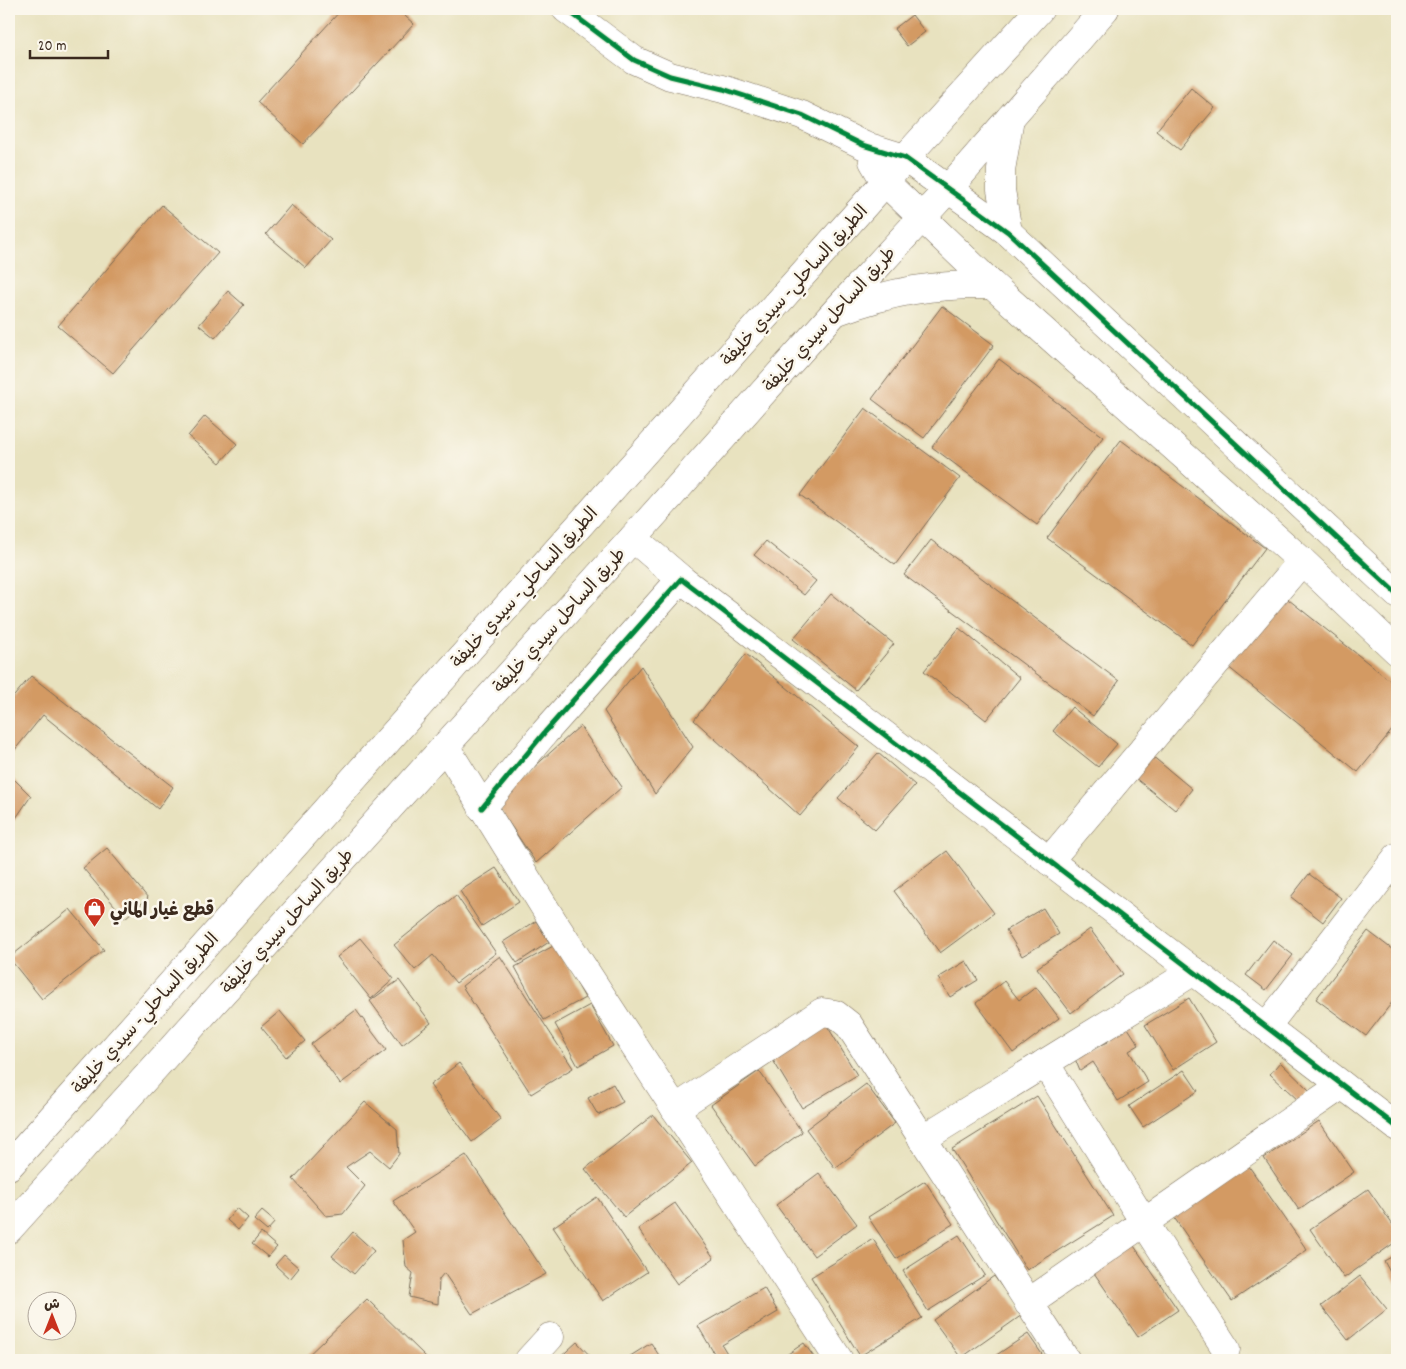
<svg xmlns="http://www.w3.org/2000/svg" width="1406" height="1369" font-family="Dekko,'Playpen Sans Arabic',sans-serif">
<rect width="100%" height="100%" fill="#fbf7ec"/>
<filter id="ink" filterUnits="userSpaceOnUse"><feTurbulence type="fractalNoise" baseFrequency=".02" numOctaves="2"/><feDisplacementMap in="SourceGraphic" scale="10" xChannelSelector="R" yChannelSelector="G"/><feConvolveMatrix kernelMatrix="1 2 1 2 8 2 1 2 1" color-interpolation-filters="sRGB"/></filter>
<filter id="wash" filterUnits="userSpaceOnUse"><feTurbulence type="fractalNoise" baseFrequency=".0096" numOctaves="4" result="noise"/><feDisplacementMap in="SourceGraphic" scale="20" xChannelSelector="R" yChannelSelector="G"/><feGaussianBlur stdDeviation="1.12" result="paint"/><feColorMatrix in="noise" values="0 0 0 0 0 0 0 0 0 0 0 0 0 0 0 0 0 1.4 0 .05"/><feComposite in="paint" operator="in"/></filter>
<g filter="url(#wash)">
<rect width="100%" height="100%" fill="#e8e2bf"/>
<g id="blocks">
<g fill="#d39a63">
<polygon points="342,9 397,9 414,24 303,144 257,102"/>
<polygon points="912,15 925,32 907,46 894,29"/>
<polygon points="1191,88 1215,108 1180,150 1156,131"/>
<polygon points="162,205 218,253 113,373 58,326"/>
<polygon points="291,205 331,240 306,268 266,234"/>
<polygon points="228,291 244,305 215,338 199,325"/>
<polygon points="942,306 994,345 924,438 872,399"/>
<polygon points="999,359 1103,437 1037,525 932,447"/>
<polygon points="865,408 960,478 895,565 800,495"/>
<polygon points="205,416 237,444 220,463 188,436"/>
<polygon points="1121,440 1265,548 1192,645 1047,538"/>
<polygon points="931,540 1119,681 1093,716 904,575"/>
<polygon points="766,541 816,581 804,595 754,555"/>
<polygon points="831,594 894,644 856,690 793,639"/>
<polygon points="1284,596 1397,686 1397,724 1358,772 1227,666"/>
<polygon points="959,628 1020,678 986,720 924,671"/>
<polygon points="746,654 859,747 800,816 694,720"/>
<polygon points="641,666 693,747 655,794 604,711"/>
<polygon points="31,676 173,787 158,809 43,715 9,757 9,702"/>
<polygon points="1072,707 1117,744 1098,767 1053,731"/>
<polygon points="580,726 622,787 536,863 495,802"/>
<polygon points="878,753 915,785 875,830 838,798"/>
<polygon points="1151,755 1192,789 1175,810 1134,777"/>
<polygon points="9,774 31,796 14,821 9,816"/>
<polygon points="107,848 148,898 125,918 83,868"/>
<polygon points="947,851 994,913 940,953 894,891"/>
<polygon points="496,868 519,902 482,926 460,891"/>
<polygon points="1309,874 1341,898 1323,922 1291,897"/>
<polygon points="456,895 496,953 456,983 433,955 415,970 394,945"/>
<polygon points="1043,908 1059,934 1022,956 1006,930"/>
<polygon points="70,909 104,950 42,999 9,958"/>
<polygon points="536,921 549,942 517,963 503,942"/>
<polygon points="1090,929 1123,974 1071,1013 1037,968"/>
<polygon points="1368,931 1397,953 1397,996 1366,1036 1316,999"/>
<polygon points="360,938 394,979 371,999 337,957"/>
<polygon points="1273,940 1293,955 1266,990 1246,975"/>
<polygon points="555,945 585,998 544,1020 515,967"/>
<polygon points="500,956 573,1068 531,1094 462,986"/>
<polygon points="966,961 978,980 950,997 938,978"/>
<polygon points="399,980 431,1023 402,1045 370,1001"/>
<polygon points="1004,981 1019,1000 1036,987 1059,1018 1013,1053 976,1003"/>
<polygon points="1189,998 1216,1042 1173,1070 1145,1025"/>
<polygon points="590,1005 613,1046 578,1066 555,1024"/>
<polygon points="356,1010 386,1050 340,1084 311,1044"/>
<polygon points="280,1011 305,1041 286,1057 261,1027"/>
<polygon points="823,1019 857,1075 802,1108 768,1052"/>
<polygon points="1113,1027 1118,1034 1128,1028 1139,1045 1129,1051 1148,1082 1118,1101 1093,1062 1080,1071 1073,1054 1088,1051 1108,1042 1104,1035"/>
<polygon points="1280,1062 1309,1090 1299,1101 1270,1074"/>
<polygon points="459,1063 501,1120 472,1142 430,1085"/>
<polygon points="1184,1070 1198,1091 1143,1127 1129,1106"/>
<polygon points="759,1071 802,1132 755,1166 711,1105"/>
<polygon points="613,1084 623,1102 598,1115 588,1098"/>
<polygon points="866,1084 895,1123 835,1168 806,1129"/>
<polygon points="1037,1096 1113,1216 1027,1270 952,1149"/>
<polygon points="365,1102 397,1129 399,1154 389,1167 370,1151 346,1167 365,1186 343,1214 326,1216 293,1179"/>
<polygon points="653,1115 692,1163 624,1217 585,1169"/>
<polygon points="1319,1121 1354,1172 1299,1210 1264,1158"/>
<polygon points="466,1155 546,1274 472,1314 444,1273 439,1279 438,1304 409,1297 413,1273 406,1267 403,1240 415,1232 393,1201"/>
<polygon points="1248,1165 1307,1250 1232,1301 1173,1216"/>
<polygon points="819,1173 857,1224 814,1256 776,1205"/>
<polygon points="925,1181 953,1224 896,1259 868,1217"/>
<polygon points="1368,1189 1397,1231 1397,1241 1344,1278 1310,1229"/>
<polygon points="597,1197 647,1272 603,1301 553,1227"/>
<polygon points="675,1203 714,1258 677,1284 638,1229"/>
<polygon points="237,1208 248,1218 238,1230 227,1220"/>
<polygon points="262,1211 275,1222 267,1231 254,1220"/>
<polygon points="353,1232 374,1251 354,1274 332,1256"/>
<polygon points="261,1233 277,1247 268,1257 252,1244"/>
<polygon points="959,1235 985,1275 928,1311 903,1271"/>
<polygon points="873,1239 922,1318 860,1356 811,1277"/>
<polygon points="1132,1243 1178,1310 1138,1337 1092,1270"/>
<polygon points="1397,1254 1397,1285 1384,1261"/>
<polygon points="284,1255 299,1268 290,1279 275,1265"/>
<polygon points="994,1276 1022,1315 961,1358 933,1320"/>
<polygon points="1360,1276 1387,1309 1348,1340 1321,1306"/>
<polygon points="764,1288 778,1312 722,1345 731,1360 718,1360 698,1326"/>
<polygon points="367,1299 429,1360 303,1360"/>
<polygon points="1028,1334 1046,1360 989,1360"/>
<polygon points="577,1342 594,1360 557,1360"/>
<polygon points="651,1343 662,1360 624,1360"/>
<polygon points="804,1343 816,1360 789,1360 785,1356"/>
</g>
</g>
</g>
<g filter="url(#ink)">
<use href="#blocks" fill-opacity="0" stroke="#786a56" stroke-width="1"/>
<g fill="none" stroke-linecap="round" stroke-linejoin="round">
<defs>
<g id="street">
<polyline points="566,9 634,60 670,76 723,89 802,115 863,145 905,158 1008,232 1397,594"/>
<polyline points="873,161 885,182 992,285 1302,561 1397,651"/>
<polyline points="633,538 681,579"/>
<polyline points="445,746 556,926 839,1360"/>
<path d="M482 808 545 732 681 579C919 764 1159 945 1397 1127"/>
<polyline points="1049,861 1302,561"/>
<polyline points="1266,1027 1397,857"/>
<polyline points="1045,1063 1144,1222 1226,1349"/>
<polyline points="675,1109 822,1012 835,1014 849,1025 1066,1360"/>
<polyline points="922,1139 1194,971"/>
<polyline points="1028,1303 1342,1085"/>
<polyline points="529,1360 550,1337"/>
</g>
<g id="highway">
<polyline points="1008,232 1001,190 1001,170 1010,118"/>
<path d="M838 311C891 291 935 284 992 285"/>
<polyline points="9,1166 885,182 905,158 1040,9"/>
<polyline points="9,1229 633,538 834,313 949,188 1105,9"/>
</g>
</defs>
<use href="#street" stroke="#786a56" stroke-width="29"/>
<use href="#highway" stroke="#786a56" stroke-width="29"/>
<use href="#street" stroke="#fff" stroke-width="28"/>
<use href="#highway" stroke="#fff" stroke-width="28"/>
<defs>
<g id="cycleway">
<polyline points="566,9 634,60 670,76 723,89 802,115 863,145 905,158 1008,232 1397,594"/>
<path d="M482 808 545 732 681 579C919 764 1159 945 1397 1127"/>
</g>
</defs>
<use href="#cycleway" stroke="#fbf7ec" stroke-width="8"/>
<use href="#cycleway" stroke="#00873e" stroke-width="5"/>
</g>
</g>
<defs>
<symbol id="shop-pin" viewBox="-11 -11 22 30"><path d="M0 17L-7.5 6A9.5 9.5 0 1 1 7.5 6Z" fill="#c8321e" stroke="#fbf7ec"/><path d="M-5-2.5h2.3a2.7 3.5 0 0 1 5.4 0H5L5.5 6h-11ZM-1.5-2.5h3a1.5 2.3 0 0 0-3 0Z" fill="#fff"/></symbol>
</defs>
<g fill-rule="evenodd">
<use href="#shop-pin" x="82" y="896" width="25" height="34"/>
</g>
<g text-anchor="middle" stroke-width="5" stroke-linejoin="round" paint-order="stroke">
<g font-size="18" fill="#3b2a1e" stroke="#fbf7ec">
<text transform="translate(794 285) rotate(-48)" y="6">الطريق الساحلي- سيدي خليفة</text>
<text transform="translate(829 319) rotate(-48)" y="6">طريق الساحل سيدي خليفة</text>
<text transform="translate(524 587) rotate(-48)" y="6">الطريق الساحلي- سيدي خليفة</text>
<text transform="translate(559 620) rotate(-48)" y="6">طريق الساحل سيدي خليفة</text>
<text transform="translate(287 921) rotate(-48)" y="6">طريق الساحل سيدي خليفة</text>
<text transform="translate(145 1013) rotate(-48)" y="6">الطريق الساحلي- سيدي خليفة</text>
</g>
<g font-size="18" font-weight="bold" fill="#3b2a1e" stroke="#fbf7ec" text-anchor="start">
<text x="110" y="915">قطع غيار الماني</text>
</g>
</g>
<rect width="1406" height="1369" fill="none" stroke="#fbf7ec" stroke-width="30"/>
<g transform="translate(52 1316)"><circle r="24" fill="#fbf7ec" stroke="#aea59a"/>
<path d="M0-4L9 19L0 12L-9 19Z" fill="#c8321e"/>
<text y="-8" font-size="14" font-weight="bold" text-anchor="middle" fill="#3b2a1e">ش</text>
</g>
<path d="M30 50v8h78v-8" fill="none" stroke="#3b2a1e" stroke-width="2.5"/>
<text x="38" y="50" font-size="15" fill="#3b2a1e" stroke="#fbf7ec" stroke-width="4" paint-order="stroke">20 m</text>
</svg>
